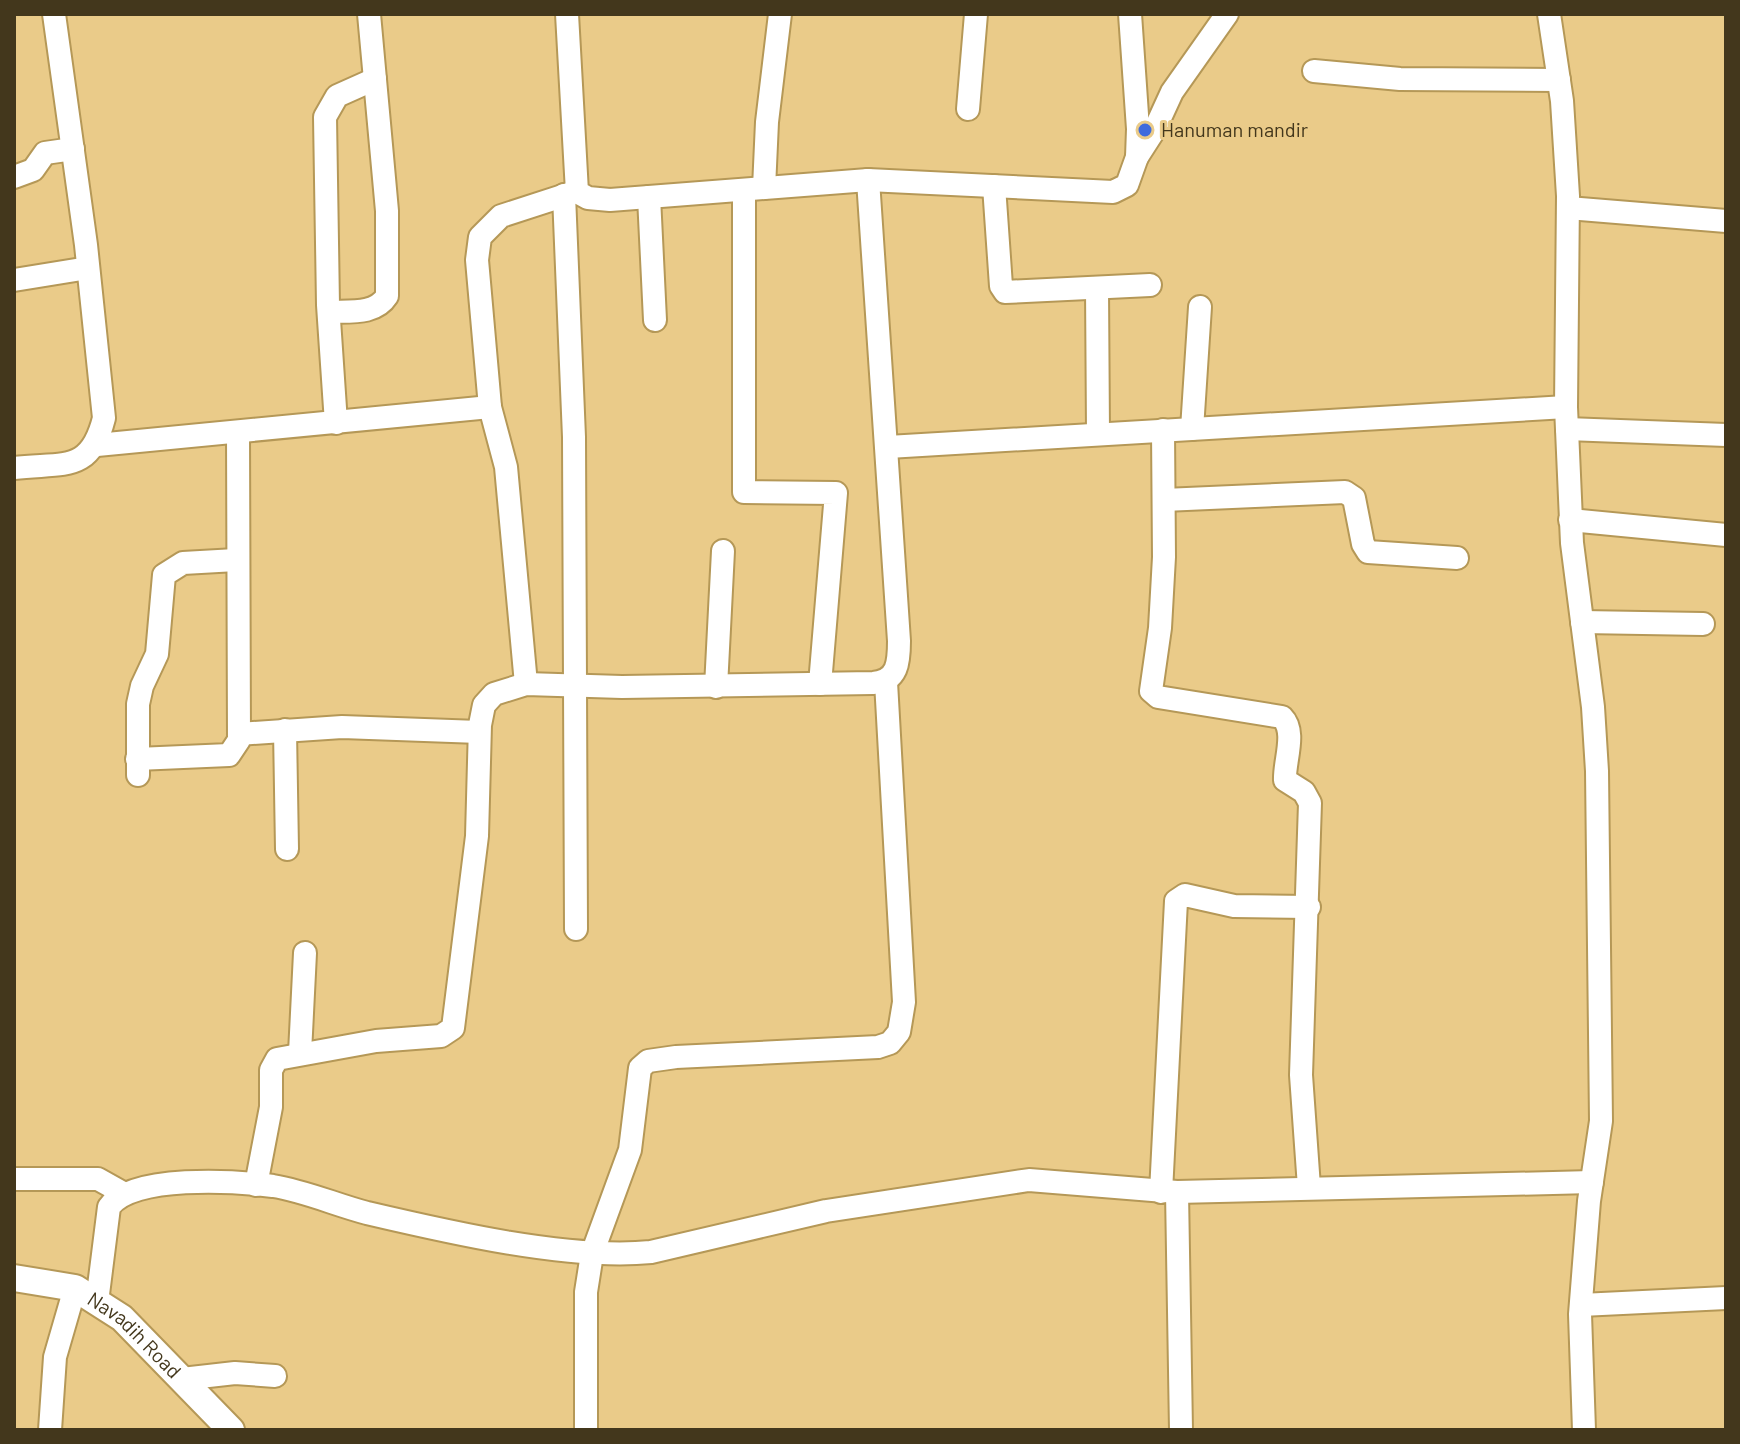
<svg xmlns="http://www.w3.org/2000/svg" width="1740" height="1444" font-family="Barlow,sans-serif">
<rect width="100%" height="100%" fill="#eacb89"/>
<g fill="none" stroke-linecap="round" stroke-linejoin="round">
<defs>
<g id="minor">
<polyline points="567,14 577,192 588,198 610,200 868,180 1113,192 1127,185 1137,157 1138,129 1130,14"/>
<polyline points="1549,14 1562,101 1568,196 1566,407 1572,543 1593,707 1597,771 1601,1121 1589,1201 1580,1314 1584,1430"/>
<polyline points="1314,71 1400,79 1559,80"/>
<polyline points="968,109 976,14"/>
<polyline points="1137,157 1155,129 1172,92 1227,14"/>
<polyline points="14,177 33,170 45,153 73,149"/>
<polyline points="994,186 1001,286 1005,292 1150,285"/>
<polyline points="764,188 767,122 780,14"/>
<polyline points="744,190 744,492 836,493 820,684"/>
<polyline points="564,195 574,437 576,929"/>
<polyline points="649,197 655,320"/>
<polyline points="1568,208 1726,221"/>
<polyline points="14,280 88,268"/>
<polyline points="1097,288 1098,433"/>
<path d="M329 312C350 311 375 315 387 296V211L369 14"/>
<polyline points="336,423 328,305 325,117 337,96 375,79"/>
<polyline points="1192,429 1200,307"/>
<polyline points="1567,429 1726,435"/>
<path d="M1163 430 1164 557 1160 628 1151 691 1158 697 1282 717C1297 732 1284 761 1285 780L1304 792 1310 803 1301 1075 1309 1187"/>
<polyline points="97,445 490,407"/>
<polyline points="888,447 1566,407"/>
<path d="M14 468C64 462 90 474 104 418L86 245 54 14"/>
<polyline points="1164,500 1345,492 1354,498 1363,544 1368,552 1457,558"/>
<polyline points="1570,520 1726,535"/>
<polyline points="1582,622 1703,624"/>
<polyline points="526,684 506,467 490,407 477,260 480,237 501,216 575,192"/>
<polyline points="716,687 723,551"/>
<polyline points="285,730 287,849"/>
<polyline points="239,734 342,727 479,732"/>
<polyline points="137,759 229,755 239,740 238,432"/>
<polyline points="138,775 138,704 142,686 157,654 164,575 183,563 236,560"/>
<polyline points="300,1053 305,953"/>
<polyline points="14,1179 98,1179 123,1193"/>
<path d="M256 1185 271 1107V1070L277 1059 376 1041 441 1036 453 1028 477 836 480 725 484 705 494 694 526 684 622 687 873 683C898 681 899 662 899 641L868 180"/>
<polyline points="1161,1192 1176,901 1185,895 1234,906 1309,907"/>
<polyline points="1177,1192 1181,1430"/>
<path d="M97 1302 109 1207C132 1174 235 1181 273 1186 305 1191 336 1205 367 1213 448 1232 568 1260 651 1252L826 1211 1029 1180 1177 1192 1592 1182"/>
<polyline points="1581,1305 1726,1298"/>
<polyline points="182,1379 235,1373 275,1376"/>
<polyline points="50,1430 55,1357 75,1288"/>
<polyline points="586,1430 586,1292 592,1254 630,1150 640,1068 648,1061 676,1057 878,1047 890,1043 899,1032 904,1002 886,682"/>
</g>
<g id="major">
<path id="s1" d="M14 1278 75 1288 122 1318 231 1430"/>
</g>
</defs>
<use href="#minor" stroke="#b59857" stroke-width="26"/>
<use href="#major" stroke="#b59857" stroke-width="30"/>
<use href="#minor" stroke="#fff" stroke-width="22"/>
<use href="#major" stroke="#fff" stroke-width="26"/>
</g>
<circle fill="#406bdc" stroke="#eacb89" stroke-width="3" cx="1145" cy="130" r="8"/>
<g text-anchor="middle" stroke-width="6" stroke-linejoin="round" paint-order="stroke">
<g font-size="20" fill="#43371c" stroke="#eacb89" text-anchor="start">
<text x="1161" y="137">Hanuman mandir</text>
</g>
<g font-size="20" fill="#43371c" stroke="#eacb89">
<text dy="7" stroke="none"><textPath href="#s1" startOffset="138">Navadih Road</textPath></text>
</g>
</g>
<rect width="1740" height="1444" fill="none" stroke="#43371c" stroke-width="32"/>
</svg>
